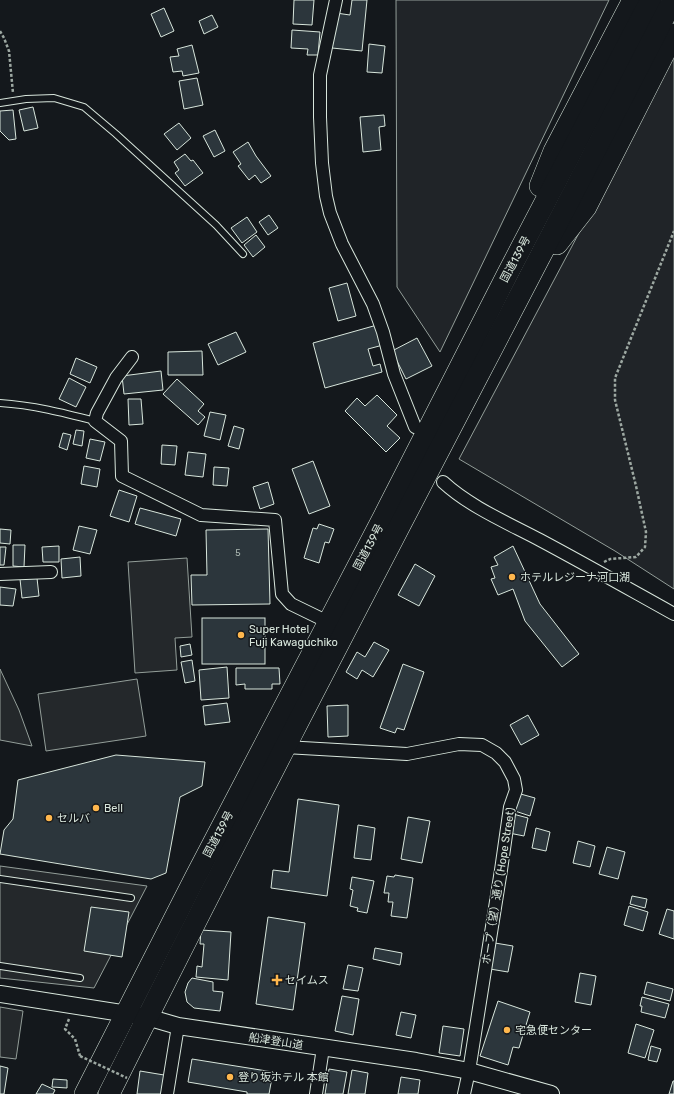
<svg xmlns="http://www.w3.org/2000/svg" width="674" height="1094" font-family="Rubik,'Noto Sans JP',sans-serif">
<rect width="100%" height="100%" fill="#14181c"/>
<g fill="#202428" stroke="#939e99">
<polygon points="396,0 609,0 440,352 397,287"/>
<polygon points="674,54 674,589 615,551 459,459"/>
</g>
<g fill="#24282b" stroke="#939e99">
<polygon points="187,558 192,637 175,638 177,670 135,673 128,562"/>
<polygon points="0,669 19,710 32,746 0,740"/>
<polygon points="137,679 146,736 46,751 38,694"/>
<polygon points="0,866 147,886 94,988 0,978"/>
<polygon points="0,1007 23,1011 16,1059 0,1057"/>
</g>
<g fill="#2c363c" stroke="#d8e6dc">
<polygon points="294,0 314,0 312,25 293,24"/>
<polygon points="352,0 367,0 362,51 332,48 336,13 350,15"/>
<polygon points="164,8 174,31 161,37 151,14"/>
<polygon points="212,15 218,27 204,34 199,21"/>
<polygon points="292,30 320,32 318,55 307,55 308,49 291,48"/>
<polygon points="369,44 385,46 382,73 367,72"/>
<polygon points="192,45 199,73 183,76 182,71 173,72 170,57 179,56 177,49"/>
<polygon points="197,78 203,105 184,109 179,81"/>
<polygon points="33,107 38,128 24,131 19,110"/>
<polygon points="13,110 16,139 9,140 0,131 0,111"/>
<polygon points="384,115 385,126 379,127 381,150 363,152 360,117"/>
<polygon points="179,123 191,138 177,150 164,134"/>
<polygon points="215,130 225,151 214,157 203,136"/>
<polygon points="248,142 256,156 271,176 261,183 255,175 249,180 238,166 241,164 233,152"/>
<polygon points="185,154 191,161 193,160 203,173 185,186 175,173 179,170 174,162"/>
<polygon points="269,215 278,228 268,235 259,222"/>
<polygon points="247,217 257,232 242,243 231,228"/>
<polygon points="256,235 265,247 253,257 244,245"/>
<polygon points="347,283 356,316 338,321 329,288"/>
<polygon points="377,325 383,345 368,349 373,366 380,364 382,372 325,388 313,343"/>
<polygon points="236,332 246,352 218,365 208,344"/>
<polygon points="417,338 432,366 406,379 392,351"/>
<polygon points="202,351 203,375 168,375 168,352"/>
<polygon points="76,358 97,367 90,383 70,374"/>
<polygon points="161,371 163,390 124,394 122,376"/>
<polygon points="69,378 86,387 76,407 59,399"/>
<polygon points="177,379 204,404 198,411 205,417 198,425 163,394"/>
<polygon points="377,395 397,415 387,426 400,438 386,452 345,411 357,398 365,406"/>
<polygon points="128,399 141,399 143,424 129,425"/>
<polygon points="210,412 226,415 220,440 204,436"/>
<polygon points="234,426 244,429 239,449 228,446"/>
<polygon points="76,430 84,431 82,446 73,444"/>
<polygon points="63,433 71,435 67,450 59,447"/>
<polygon points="90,439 105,442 100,461 86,458"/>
<polygon points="162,445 177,446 175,465 161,464"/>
<polygon points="188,452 206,454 203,477 185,475"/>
<polygon points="313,461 330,506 309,514 292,469"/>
<polygon points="84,466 100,469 97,487 81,484"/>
<polygon points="214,467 229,468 227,486 213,485"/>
<polygon points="268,482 274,504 260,509 253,487"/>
<polygon points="119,490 137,496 129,522 110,516"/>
<polygon points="140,508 181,519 176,536 135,524"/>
<polygon points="319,524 334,529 329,543 325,542 319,563 304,558 313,528 317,529"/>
<polygon points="79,526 97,530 90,554 73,550"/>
<polygon points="0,529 11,530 10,544 0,543"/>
<polygon points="268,529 270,604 192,605 191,575 207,575 206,530"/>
<polygon points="13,545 25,545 24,567 13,566"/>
<polygon points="59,546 59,562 43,562 42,547"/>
<polygon points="513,546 540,604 579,654 562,667 525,621 513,589 498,595 491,579 495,578 491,567 498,565 494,557"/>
<polygon points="0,547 6,547 4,565 0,565"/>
<polygon points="80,557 81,576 62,578 61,559"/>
<polygon points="415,564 435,576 419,606 398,595"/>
<polygon points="37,578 39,596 22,598 20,579"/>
<polygon points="0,587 16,589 13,606 0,605"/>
<rect x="202" y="618" width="63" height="46"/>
<polygon points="374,642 389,650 373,677 362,670 357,679 346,672 357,652 365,657"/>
<polygon points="190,644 192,655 181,657 180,646"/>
<polygon points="192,660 195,681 185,683 181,662"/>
<polygon points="403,664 424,672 404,730 397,728 395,733 380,728"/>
<polygon points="227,667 229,698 201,700 199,670"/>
<polygon points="236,668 279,668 280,684 272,684 272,689 245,689 245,684 236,685"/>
<polygon points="227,703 230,722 205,725 203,706"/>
<polygon points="348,705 348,736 328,737 327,706"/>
<polygon points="528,715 539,735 521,745 510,725"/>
<polygon points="116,755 205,762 202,786 180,797 166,873 151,879 0,854 4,830 13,819 18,780"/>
<polygon points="517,793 535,798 530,816 512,810"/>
<polygon points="298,799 339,805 327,896 271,888 273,870 289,872"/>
<polygon points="513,814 528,818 524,836 509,833"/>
<polygon points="408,817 430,821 422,863 401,859"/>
<polygon points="358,825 375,828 371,860 354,858"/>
<polygon points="536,828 550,832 546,851 532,848"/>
<polygon points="578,841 595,846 590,867 573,863"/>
<polygon points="607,847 625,852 618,879 599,874"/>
<polygon points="395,875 413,878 407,918 391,916 393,902 388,902 389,893 384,893 387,876 394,877"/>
<polygon points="352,877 374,881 367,913 357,911 358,908 350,906 353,890 350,889"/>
<polygon points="632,896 647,899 645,908 630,904"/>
<polygon points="629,906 648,912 643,931 624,925"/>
<polygon points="91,907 129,912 122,957 84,951"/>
<polygon points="667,909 674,911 674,939 659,934"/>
<polygon points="268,917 305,923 293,1010 256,1004"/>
<polygon points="201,930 231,932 228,980 196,977 197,966 202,967 204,944 200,944"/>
<polygon points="495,943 513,946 508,972 490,969"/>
<polygon points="375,948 402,953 400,965 373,959"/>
<polygon points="348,965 363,968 358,991 343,989"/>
<polygon points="580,973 596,976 591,1005 575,1002"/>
<polygon points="192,978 213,982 213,991 223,992 220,1011 194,1008 187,1002 185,992 188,983"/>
<polygon points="647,982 673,989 670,1001 644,994"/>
<polygon points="342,996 359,999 353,1035 335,1031"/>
<polygon points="642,997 669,1004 665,1018 641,1012 642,1006 640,1006"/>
<polygon points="498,1001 530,1012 519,1048 513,1047 508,1065 480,1056"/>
<polygon points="401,1012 416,1015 411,1038 396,1035"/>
<polygon points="636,1024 654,1030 645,1058 628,1053"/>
<polygon points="443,1026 464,1029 460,1056 439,1053"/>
<polygon points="651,1046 661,1049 657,1062 648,1060"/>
<polygon points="192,1059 273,1072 269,1094 247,1094 247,1092 188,1082"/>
<polygon points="0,1066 8,1068 4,1094 0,1094"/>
<polygon points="329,1069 347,1072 343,1094 325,1094"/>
<polygon points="352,1070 368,1073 365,1094 348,1094"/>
<polygon points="140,1071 164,1075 161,1094 137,1094"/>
<polygon points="401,1077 420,1080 418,1094 398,1094"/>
<polygon points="53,1079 67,1080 67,1088 52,1087"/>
<polygon points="673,1081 674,1081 674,1094 669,1094"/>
<polygon points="42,1084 55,1090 53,1094 36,1094"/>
</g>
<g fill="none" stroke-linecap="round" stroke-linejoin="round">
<defs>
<g id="lane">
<polyline points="0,103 26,99 54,98 84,107 116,134 216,225 243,254"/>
<path d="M0 403C33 405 64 413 95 421"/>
<polyline points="0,879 131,898"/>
<polyline points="0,966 80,978"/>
</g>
<g id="street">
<polyline points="336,0 320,75 320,117 322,163 326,196 330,213 342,244 373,304 383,332 394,374 415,427"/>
<polyline points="132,357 116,378 97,413 95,421 121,441 122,476 201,515 275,520 282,594 291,604 328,622"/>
<path d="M443 482C470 507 508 523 540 540 585 564 629 589 674 614"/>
<polyline points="0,574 51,572"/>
<polyline points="285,747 407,754 459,744 482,745 496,753 505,762 514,779 516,790 510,807 501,870 469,1071 464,1094"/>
<polyline points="167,1094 178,1026"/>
<polyline points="316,1094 323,1048"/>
</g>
<polyline id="secondary" points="0,994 147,1017 178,1026 416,1061 469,1071 551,1094"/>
<g id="highway">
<polyline points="540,186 554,151 633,0"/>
<polyline points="557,244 586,207 674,34"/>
<polyline points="85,1094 195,878 384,516 508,273 651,0"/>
<path d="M109 1094C292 727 485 365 673 0"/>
</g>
</defs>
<use href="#lane" stroke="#d8e6dc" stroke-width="8"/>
<use href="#street" stroke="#d8e6dc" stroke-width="14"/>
<use href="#secondary" stroke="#d8e6dc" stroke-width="18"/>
<use href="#highway" stroke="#d8e6dc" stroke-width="22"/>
<g stroke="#9da8a2" stroke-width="2.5" stroke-dasharray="3 2" stroke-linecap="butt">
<polyline points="0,31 4,38 9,51 13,93"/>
<polyline points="604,562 610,559 636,557 645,547 646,532 636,486 615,400 615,378 674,231"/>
<polyline points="69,1019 65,1029 75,1039 80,1056"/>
</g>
<use href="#lane" stroke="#14181c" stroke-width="6"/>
<use href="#street" stroke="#14181c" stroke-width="12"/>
<use href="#secondary" stroke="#14181c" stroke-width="16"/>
<use href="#highway" stroke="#14181c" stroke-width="21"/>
<polyline stroke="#9da8a2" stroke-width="2.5" stroke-dasharray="3 2" stroke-linecap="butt" points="80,1056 127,1078"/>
</g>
<g fill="#ffb74d" stroke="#14181c" stroke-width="1.5">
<circle cx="512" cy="577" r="4"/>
<circle cx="241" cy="635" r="4"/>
<circle cx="96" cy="808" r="4"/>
<circle cx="49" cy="818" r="4"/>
<path d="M275 974h4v4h4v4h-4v4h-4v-4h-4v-4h4z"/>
<circle cx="507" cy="1030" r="4"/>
<circle cx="230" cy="1077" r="4"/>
</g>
<g text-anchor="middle" stroke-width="3" stroke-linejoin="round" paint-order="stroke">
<g font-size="9" fill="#adbab4">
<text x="238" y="556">5</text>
</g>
<g font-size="11" fill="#d8e6dc" stroke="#14181c">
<text transform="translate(515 259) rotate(-62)" y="4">国道139号</text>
<text transform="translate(368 547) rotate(-62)" y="4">国道139号</text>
<text transform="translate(218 834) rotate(-62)" y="4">国道139号</text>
<text transform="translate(498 886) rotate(-81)" y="4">ホープ（望）通り (Hope Street)</text>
<text transform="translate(276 1041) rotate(9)" y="4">船津登山道</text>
</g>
<g font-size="11" fill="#d8e6dc" stroke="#14181c" text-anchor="start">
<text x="520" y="581">ホテルレジーナ河口湖</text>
<text x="249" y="633">Super Hotel<tspan x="249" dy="13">Fuji Kawaguchiko</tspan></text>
<text x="104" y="812">Bell</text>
<text x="57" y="822">セルバ</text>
<text x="285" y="984">セイムス</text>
<text x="515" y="1034">宅急便センター</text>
<text x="238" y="1081">登り坂ホテル 本館</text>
</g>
</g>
</svg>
